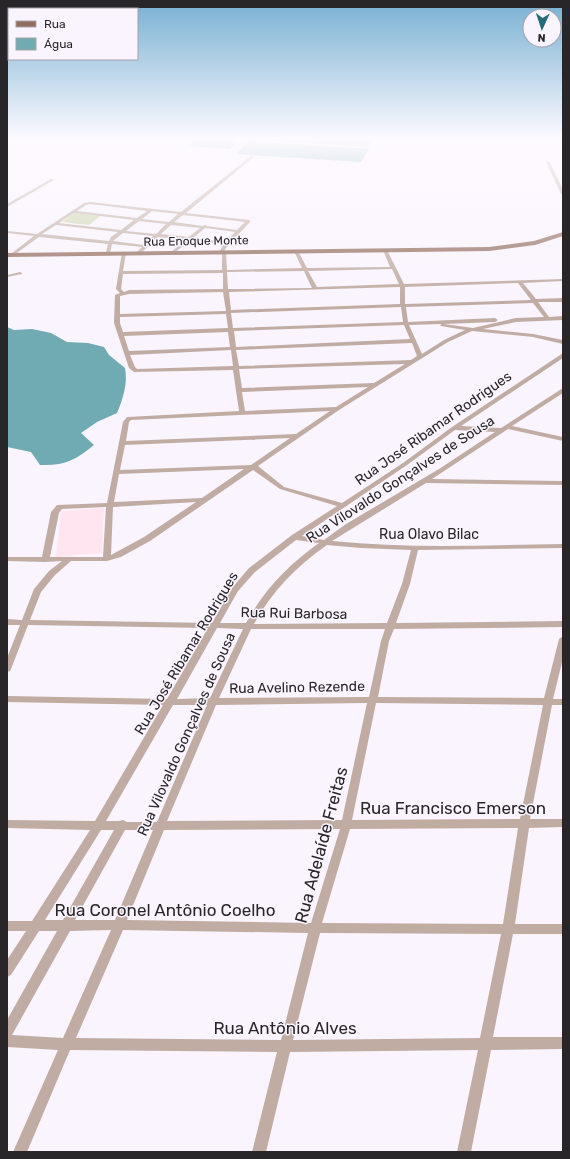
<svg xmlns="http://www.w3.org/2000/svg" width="570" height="1159" font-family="Rubik,sans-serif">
<rect width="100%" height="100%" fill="#faf4fe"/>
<polygon fill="#fee5ef" points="104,508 102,553 56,557 61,511"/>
<polygon fill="#cad4ab" points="74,213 100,216 89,225 62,222"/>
<g fill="#70aab2">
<polygon points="196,140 240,140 230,149 189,146"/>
<polygon points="261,140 373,140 368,147"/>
<polygon points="248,141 369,149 361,162 236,154"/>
<path d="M7 327 14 330 32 329 51 333 67 342 88 343 104 347 109 355 125 368C128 383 123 399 117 413L97 422 81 433 94 445C76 460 64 466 40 465L31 452 7 447Z"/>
</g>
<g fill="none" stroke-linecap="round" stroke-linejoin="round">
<g fill="#c0aca2" fill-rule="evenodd">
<path d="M251 156 254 157 186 213 250 220V222L229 244 224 251 226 252 227 270 302 268 294 251 296 250 298 251 307 268 390 267 383 250 385 249 387 250 404 284 563 279V281L523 283 536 299 563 298V302H538L549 317 563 316V320L516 322 483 329 533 334 563 340V344L533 337 472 331 448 342 339 410 258 466 284 487 342 503 403 463 452 427 563 353V358L461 426 501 428 563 388V393L512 426 563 437V441L508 429 432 479 563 481V485L426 483 332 541C409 549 486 545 563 544V548L418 550 410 584 396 623 563 621V627L394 629 389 641 378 697 544 698 559 639 563 636V658L553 699H563V705H552L530 819H563V827L529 828 515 924H563V934H513L493 1037H563V1049L491 1050 471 1152H457L478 1050 290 1052 266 1152H252L277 1052 70 1050 27 1152H13L58 1050 7 1047V1020L57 931H39L11 975 7 977V960L26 931H7V921H32L90 830 7 828V820L95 821 163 705 7 702V696L167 699 208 628 28 625 11 669 10 671 7 672V658L20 625H7V619L22 620 34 589 49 571 62 561 45 562 7 561V557H42L51 512 57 505 107 503 123 422 127 417 239 411 233 370 134 372 129 368 114 323 115 295 120 293 116 289 122 252 126 253 123 271 222 270V253L219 252 224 244 191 240 174 253H172V251L186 240 158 237 140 254 136 253 142 247 112 244 110 253 108 254 106 253 108 244 39 237 14 255H12V253L34 236 7 233V231L37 234 84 203 90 202 181 212ZM90 204 147 211 137 218 77 211 86 205ZM152 211 178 214 169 222 142 219ZM74 213 134 220 121 230 59 223ZM183 215 245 222 237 230 207 226 205 225 203 226 174 222ZM139 221 166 224 156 234 126 231ZM56 225 118 232 111 237 109 241 42 234ZM171 225 200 228 189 237 161 234ZM205 228 235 232 226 242 193 238ZM123 233 153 236 144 245 113 241ZM392 269 399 284 317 287 308 271ZM304 271 312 288 228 289 227 272ZM223 273V289L129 290 124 292 121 289 123 274ZM518 283 531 300 405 304V287ZM400 287V304L231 310 229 292ZM223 292 226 311 120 314V296L129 294ZM533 303 544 317 516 318 473 328 444 324 495 322 498 320 495 318 408 322 406 307ZM401 307 403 322 233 328 231 313ZM226 314 228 328 123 332 120 323V317ZM442 324 440 325 441 326 465 330 444 340 422 354 409 325ZM404 325 410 339 236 347 234 331ZM228 332 230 347 129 351 124 336ZM412 343 417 356 411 360 239 366 236 350ZM231 350 233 366 137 369 135 367 130 355ZM405 364 374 383 242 388 239 369ZM368 387 336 407 245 411 242 392ZM330 411 296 434 126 441 129 422 131 420ZM455 430 495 432 439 469 346 524 324 540 302 536 407 465ZM290 438 251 465 120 470 125 445ZM244 469 202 498 114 502 119 474ZM253 470 280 489 337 506 292 535 249 568 232 588 212 623 30 620 41 592 55 575 71 561H107L121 557 150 541ZM196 502 144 537 111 555 113 507ZM106 507 103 557H50L59 513 62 509ZM296 540 319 543C288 565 264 590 246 623H220L238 591 255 572ZM327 545 361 548 411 550 402 584 387 623 254 624C272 591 297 566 327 545ZM217 628 243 629 210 698 177 699ZM251 629H385L381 641 369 697 219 698ZM367 703 342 820 167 821 216 705ZM376 703 543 705 520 819 352 820ZM173 705H207L157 822H127L123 820 119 821H106ZM518 828 503 924 322 923 350 829ZM340 829 311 923 127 920 164 830ZM101 830H114L63 920H45ZM125 830H153L115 920H75ZM111 930 63 1038 12 1035 70 931ZM123 930 308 933 281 1040 76 1038ZM320 933 501 934 480 1038 293 1040Z"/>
<polygon points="548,161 550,162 563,190 563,195 561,194 546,162"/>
<polygon points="51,179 54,180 7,207 7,204"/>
<polygon points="20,272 22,273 22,274 7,277 7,275"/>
</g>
<polygon fill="#916d5d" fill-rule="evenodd" points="563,232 563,236 535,245 489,251 7,257 7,253 489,247 534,241"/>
</g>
<linearGradient id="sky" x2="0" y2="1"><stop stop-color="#78b0d2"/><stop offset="0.46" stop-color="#fdfaff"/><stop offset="1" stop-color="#fdfaff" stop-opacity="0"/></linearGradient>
<rect width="570" height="302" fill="url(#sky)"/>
<g text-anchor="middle" stroke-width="3" stroke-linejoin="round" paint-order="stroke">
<g font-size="12" fill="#282629" stroke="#faf4fe">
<text transform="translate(196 241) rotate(-1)" y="4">Rua Enoque Monte</text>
</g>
<g font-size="14" fill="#282629" stroke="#faf4fe">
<text transform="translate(433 428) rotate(-35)" y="5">Rua José Ribamar Rodrigues</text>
<text transform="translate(400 479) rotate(-33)" y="5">Rua Vilovaldo Gonçalves de Sousa</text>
<text x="429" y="539">Rua Olavo Bilac</text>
<text transform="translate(294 613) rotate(1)" y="5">Rua Rui Barbosa</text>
<text transform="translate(186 653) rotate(-59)" y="5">Rua José Ribamar Rodrigues</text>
<text transform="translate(297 687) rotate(-1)" y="5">Rua Avelino Rezende</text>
<text transform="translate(186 734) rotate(-66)" y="5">Rua Vilovaldo Gonçalves de Sousa</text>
</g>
<g font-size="17" fill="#282629" stroke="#faf4fe">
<text x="453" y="814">Rua Francisco Emerson</text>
<text transform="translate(321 845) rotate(-75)" y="6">Rua Adelaíde Freitas</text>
<text x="165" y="916">Rua Coronel Antônio Coelho</text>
<text x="285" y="1034">Rua Antônio Alves</text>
</g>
</g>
<rect width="570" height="1159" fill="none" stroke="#282629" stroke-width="16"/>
<rect x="8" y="8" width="130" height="52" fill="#faf4fe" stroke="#a6a2a9"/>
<rect x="16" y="21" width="20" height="6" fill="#916d5d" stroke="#a6a2a9"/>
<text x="44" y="28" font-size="12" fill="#282629">Rua</text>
<rect x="16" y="38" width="20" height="12" fill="#70aab2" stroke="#a6a2a9"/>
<text x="44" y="48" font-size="12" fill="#282629">Água</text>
<g transform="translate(542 28) rotate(183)"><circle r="19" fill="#faf4fe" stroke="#a6a2a9"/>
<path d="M0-3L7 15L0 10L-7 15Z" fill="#246a79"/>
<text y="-6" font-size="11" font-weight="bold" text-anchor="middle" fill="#282629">N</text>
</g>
</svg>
